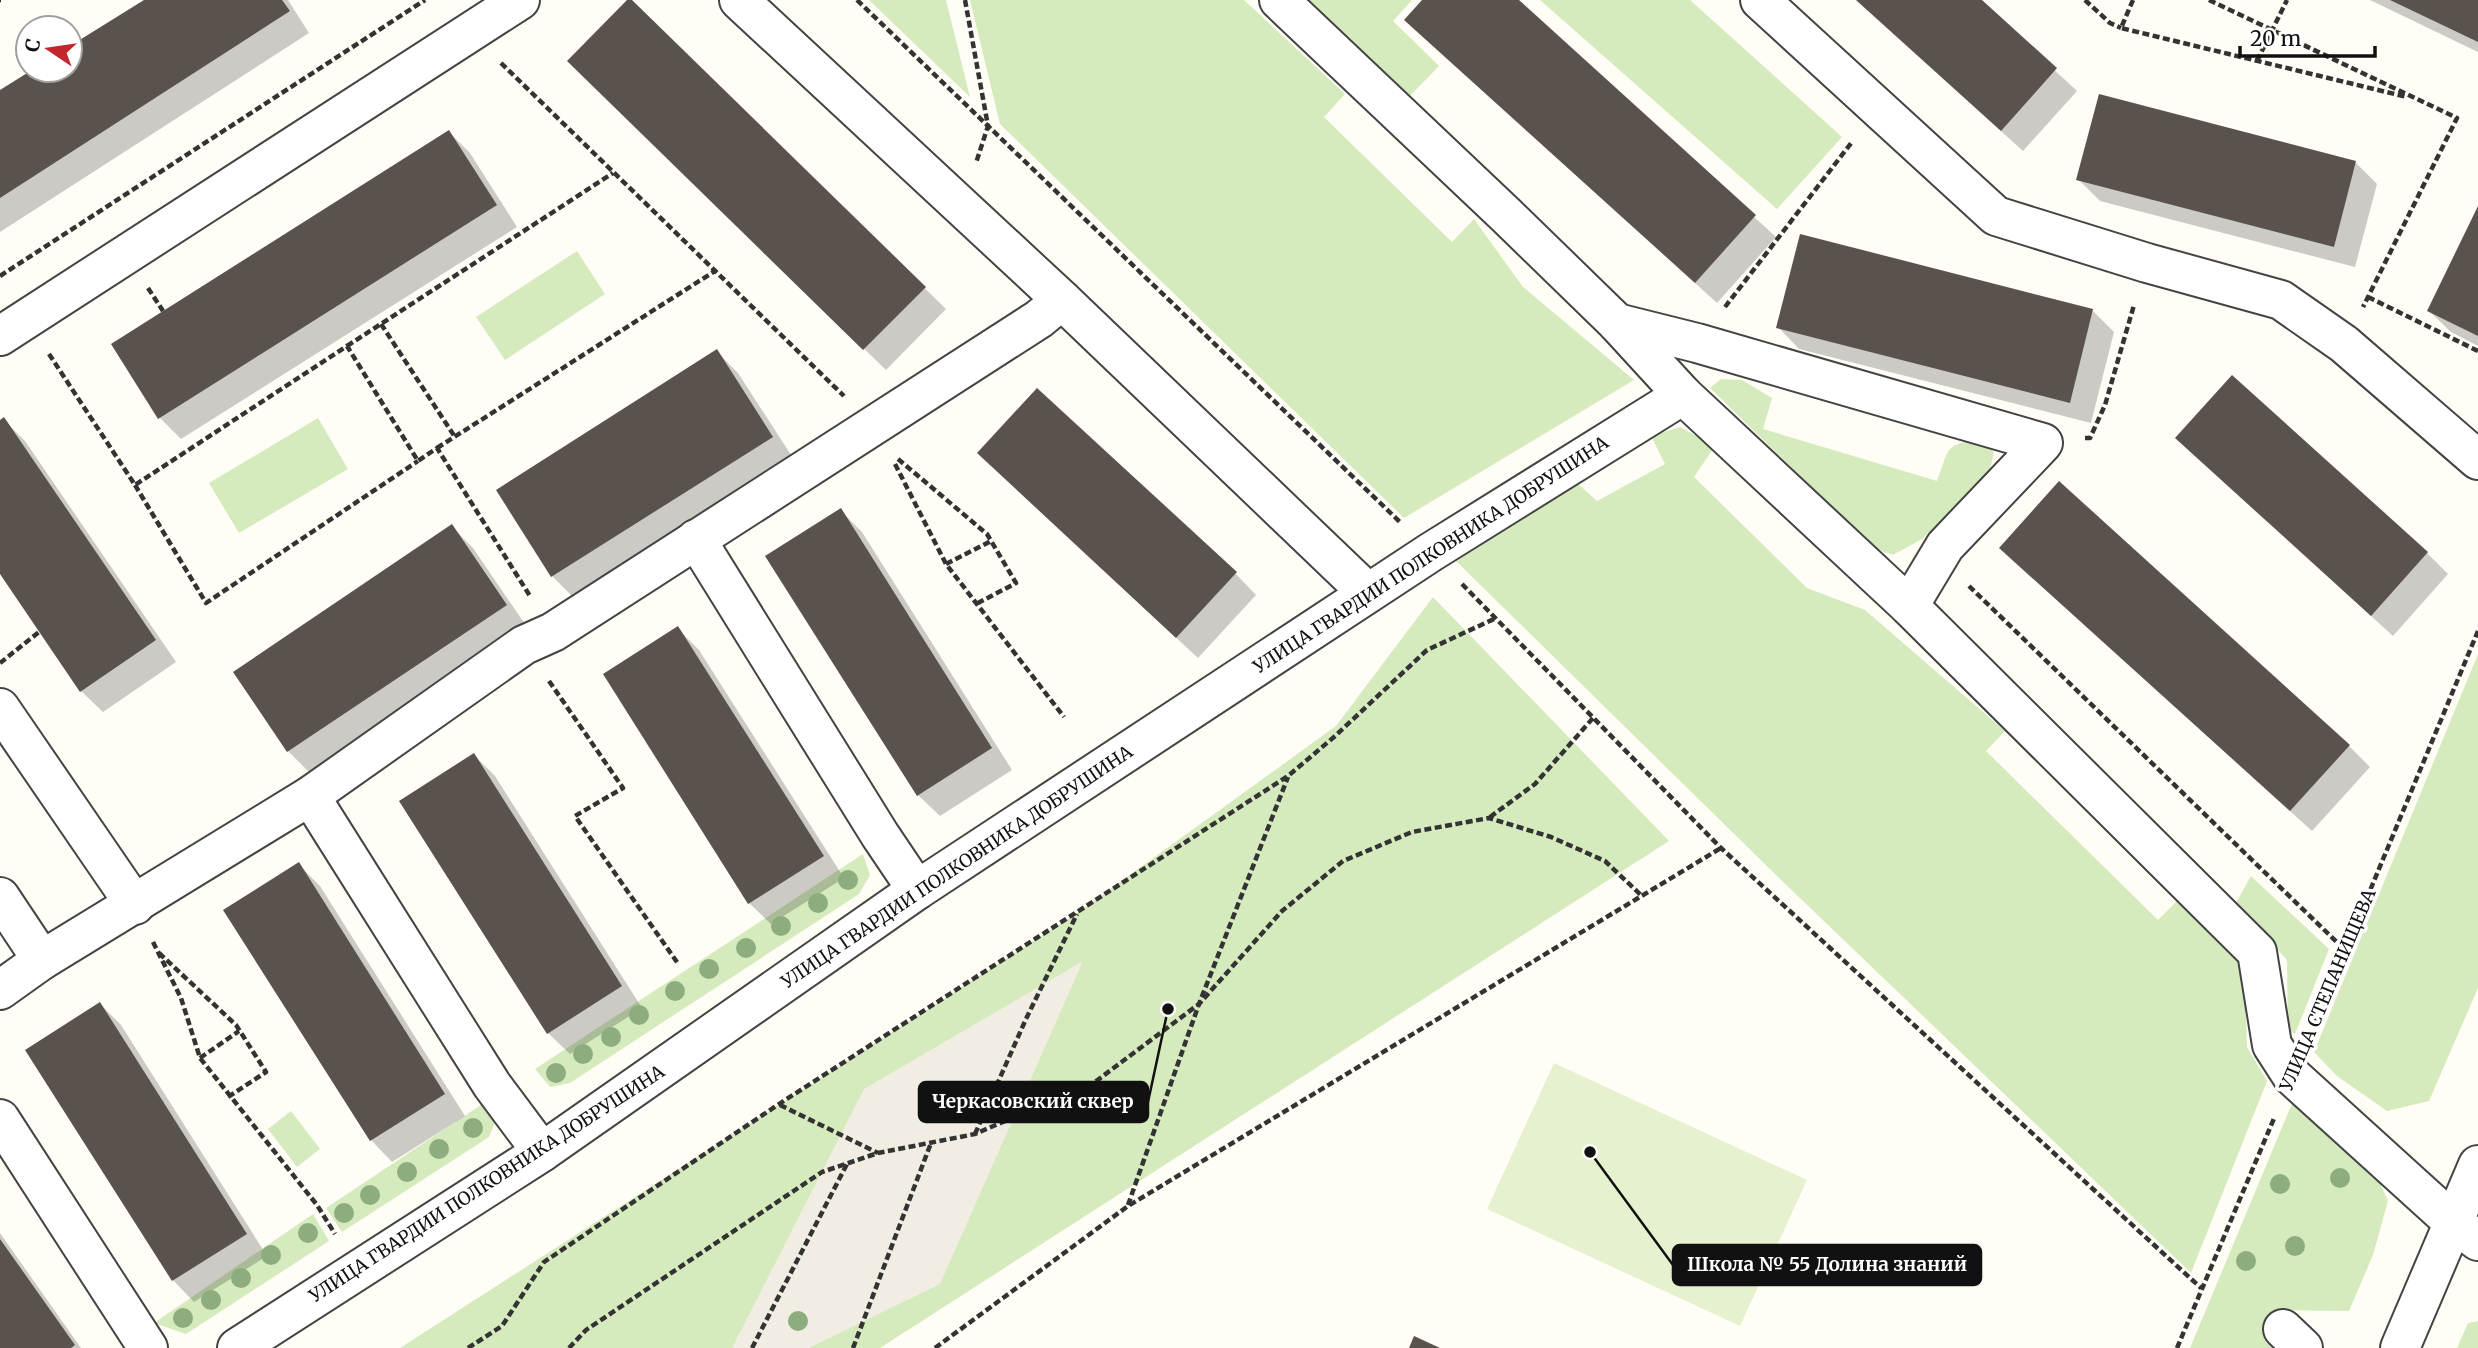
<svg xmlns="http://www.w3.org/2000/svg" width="2478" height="1348" font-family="Merriweather,serif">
<rect width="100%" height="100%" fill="#fffdf5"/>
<g fill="#d5ebbd">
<polygon points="869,0 946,0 970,97"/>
<polygon points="970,0 1244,0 1345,94 1324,117 1452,242 1474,219 1523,287 1634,380 1404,518 1000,124"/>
<polygon points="1300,0 1412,0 1393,21 1439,66 1404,102"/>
<polygon points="1540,0 1690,0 1842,137 1777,209"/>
<polygon points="577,251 605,294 505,360 476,317"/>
<path d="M1721 379 1742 380 1772 398 1763 429 1937 481C1950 448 1943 444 1983 439L1994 453 1989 473 1922 539 1893 555 1875 549 1710 388Z"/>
<polygon points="318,418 348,469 239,533 209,483"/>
<polygon points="1680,427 1715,446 1694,477 1807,588 1865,610 2005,731 1986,751 2158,920 2178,900 2244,965 2247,1047 2267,1081 2191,1273 1776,875 1456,561 1577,483 1597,501 1665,464 1651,436"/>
<polygon points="1433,597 1669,841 880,1348 400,1348 1077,913 1336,726"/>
<polygon points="2478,654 2478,988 2429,1101 2387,1111 2337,1076 2314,1052"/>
<polygon points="863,854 870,875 859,894 570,1083 550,1087 535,1069"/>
<polygon points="2251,876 2329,949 2295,1034 2288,1029 2287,960 2236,903"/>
<polygon points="2293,1101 2373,1167 2388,1201 2373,1255 2349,1311 2276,1310 2266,1342 2273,1348 2190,1348"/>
<polygon points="484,1103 496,1120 489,1137 342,1232 326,1208"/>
<polygon points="291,1111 320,1149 297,1167 268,1129"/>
<polygon points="313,1214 329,1241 186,1334 154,1323"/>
<polygon points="2478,1321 2478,1348 2457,1348 2468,1323"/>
</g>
<polygon fill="#e6f2cf" points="1554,1063 1807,1180 1740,1326 1487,1209"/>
<polygon fill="#f1ede2" points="1083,961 940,1284 809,1348 732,1348 864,1089"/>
<g fill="#0003">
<polygon points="147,0 288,0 309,33 0,232 0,92 36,70 70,70 70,48"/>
<polygon points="629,0 946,309 886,370 590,82"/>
<polygon points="1424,0 1517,0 1776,237 1717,303 1428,41"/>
<polygon points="1856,0 1979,0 2077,91 2023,151"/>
<polygon points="2370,0 2478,0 2478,52"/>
<polygon points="449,132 470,153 517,227 181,439 160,418 113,345"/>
<polygon points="2356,163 2377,184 2355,267 2100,201 2078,179"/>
<polygon points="2478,209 2478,346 2451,332 2429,311"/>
<polygon points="1801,237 2093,311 2114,332 2091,423 1799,349 1778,327"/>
<polygon points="717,352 738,373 793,458 573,597 552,576"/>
<polygon points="4,420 25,441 176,662 103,712 81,691 0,571 0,422"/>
<polygon points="2177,438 2427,553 2448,574 2393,636"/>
<polygon points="1000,474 1235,573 1256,595 1198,658"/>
<polygon points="841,511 862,532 1012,770 940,816 918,795"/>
<polygon points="452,527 473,548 527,627 310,773 288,751 236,672"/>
<polygon points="2023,569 2349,746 2370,767 2312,831"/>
<polygon points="678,629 699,650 844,878 771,924 749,903"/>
<polygon points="474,755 495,776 642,1008 570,1054 548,1033 402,801"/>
<polygon points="298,864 320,886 465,1116 392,1162 371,1140 225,910"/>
<polygon points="100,1004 121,1025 267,1256 194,1302 173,1280 28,1050"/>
<polygon points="0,1233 81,1348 0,1348"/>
</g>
<g fill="#5a524d">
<polygon points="144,0 282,0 290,11 0,198 0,90 32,70 70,70 70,46"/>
<polygon points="627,0 632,0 926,287 863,350 567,61"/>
<polygon points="1422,0 1519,0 1756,215 1695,283 1404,20"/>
<polygon points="1856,0 1982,0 2057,68 2001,131"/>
<polygon points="2390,0 2478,0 2478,42"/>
<polygon points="2099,94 2356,161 2334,247 2076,180"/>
<polygon points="449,130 497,205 158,419 111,344"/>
<polygon points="2478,206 2478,336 2427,311"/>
<polygon points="1800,234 2093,309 2070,403 1776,328"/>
<polygon points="717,349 773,437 551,577 496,490"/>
<polygon points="2232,375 2428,552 2371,616 2175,438"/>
<polygon points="1037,388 1237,572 1176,638 977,453"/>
<polygon points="4,417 156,640 80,692 0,574 0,420"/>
<polygon points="2059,481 2350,745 2290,811 1999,548"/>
<polygon points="841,508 992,748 917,796 765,556"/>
<polygon points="452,524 507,605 287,752 233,672"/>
<polygon points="678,626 824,856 748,904 603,674"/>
<polygon points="474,753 622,986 547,1034 399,801"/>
<polygon points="299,862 445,1094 370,1141 223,910"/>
<polygon points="100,1002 247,1234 172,1281 25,1050"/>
<polygon points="0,1239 75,1345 71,1348 0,1348"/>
<polygon points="1414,1336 1440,1348 1409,1348"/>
</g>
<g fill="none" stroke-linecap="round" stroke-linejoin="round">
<defs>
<g id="minor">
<polyline points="739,0 1062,300 1368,593"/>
<polyline points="1279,0 1506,215 1617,323 1683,395 1909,606 2257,952 2272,1045 2292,1076 2454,1223 2478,1241"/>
<polyline points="1760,0 1996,216 2147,263 2281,300 2344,344 2478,460"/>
<polyline points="1617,323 1697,343 2043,443 1945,546 1909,606"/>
<polyline points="0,336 520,0"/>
<polyline points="696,539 880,835 917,890"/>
<polyline points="0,708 135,905"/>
<polyline points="310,796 492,1085 542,1152"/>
<polyline points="0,897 42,960 0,990"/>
<polyline points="42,960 310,796 524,645 553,632 1039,319 1062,300"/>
<polyline points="0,1119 148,1348"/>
<polyline points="2283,1329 2303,1348"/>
<polyline points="237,1348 542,1152 917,890 1431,552 1683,395"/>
<polyline points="2400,1348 2478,1165"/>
</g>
</defs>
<use href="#minor" stroke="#444" stroke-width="42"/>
<g stroke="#333" stroke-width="4.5" stroke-dasharray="7 3.5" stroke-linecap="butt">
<polyline points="0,0 1,0"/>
<polyline points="857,0 1401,523"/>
<polyline points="965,0 988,126 976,163"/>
<polyline points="2085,0 2110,23 2121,28"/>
<polyline points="2133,0 2121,28 2407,97"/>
<polyline points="2209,0 2457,118 2363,307"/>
<polyline points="2257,61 2287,0"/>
<polyline points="501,63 844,396"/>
<polyline points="0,276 425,0"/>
<polyline points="148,288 163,311"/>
<polyline points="2368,297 2478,351"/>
<polyline points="1725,307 1852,142"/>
<polyline points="381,324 455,437"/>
<polyline points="347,346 613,173"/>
<polyline points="49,354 135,485 347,346 418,461 437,448 530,596"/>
<polyline points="2085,438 2090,438 2105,405 2134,305"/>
<polyline points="437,448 715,271"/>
<polyline points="898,459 987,534 1016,583 978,603"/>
<polyline points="895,464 946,564 1064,717"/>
<polyline points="135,485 206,603 418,461"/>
<polyline points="946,564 991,541"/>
<polyline points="1462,584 1721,848 2201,1288"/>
<polyline points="1969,586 2345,950"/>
<polyline points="0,663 39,632"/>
<polyline points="549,681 623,788 575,816 679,965"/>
<polyline points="1490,817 1535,784 1593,718"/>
<polyline points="153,942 181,998 200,1058 317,1205 335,1234"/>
<polyline points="159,953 236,1025 266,1072 228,1097"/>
<polyline points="2314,1025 2478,631"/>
<polyline points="200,1058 239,1031"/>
<polyline points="780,1105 878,1153"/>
<polyline points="975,1134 1026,1019 1077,914"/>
<polyline points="1128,1205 1199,1004 1288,777"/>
<polyline points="468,1348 502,1326 544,1262 779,1104 1288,776 1334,737 1427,650 1494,619"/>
<polyline points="569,1348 586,1330 822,1172 878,1153 975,1134 1095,1082 1199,1004 1282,911 1343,861 1412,832 1489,818 1551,837 1605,861 1642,896"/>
<polyline points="752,1348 847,1164"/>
<polyline points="853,1348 931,1143"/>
<polyline points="935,1348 1128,1206 1721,848"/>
<polyline points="2177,1348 2275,1116"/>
</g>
<use href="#minor" stroke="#fff" stroke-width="38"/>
</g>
<g fill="#8dad7f">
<circle cx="848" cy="880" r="10"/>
<circle cx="818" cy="903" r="10"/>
<circle cx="781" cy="926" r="10"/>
<circle cx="746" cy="948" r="10"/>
<circle cx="709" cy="969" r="10"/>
<circle cx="675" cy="991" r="10"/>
<circle cx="639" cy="1015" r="10"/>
<circle cx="611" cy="1037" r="10"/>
<circle cx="583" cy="1054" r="10"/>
<circle cx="556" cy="1073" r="10"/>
<circle cx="473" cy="1128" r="10"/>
<circle cx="439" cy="1149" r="10"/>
<circle cx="407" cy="1172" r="10"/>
<circle cx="2340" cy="1178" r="10"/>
<circle cx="2280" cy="1184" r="10"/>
<circle cx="370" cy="1195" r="10"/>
<circle cx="344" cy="1213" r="10"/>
<circle cx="308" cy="1233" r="10"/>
<circle cx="2295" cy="1246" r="10"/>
<circle cx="271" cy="1255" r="10"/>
<circle cx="2246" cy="1261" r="10"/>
<circle cx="241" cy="1278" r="10"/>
<circle cx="211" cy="1300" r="10"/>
<circle cx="183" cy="1318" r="10"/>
<circle cx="798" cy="1321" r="10"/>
</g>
<g text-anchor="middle" stroke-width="7" stroke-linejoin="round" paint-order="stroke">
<g font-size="18" fill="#111" stroke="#fff">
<text transform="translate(1431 555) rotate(-33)" y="6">УЛИЦА ГВАРДИИ ПОЛКОВНИКА ДОБРУШИНА</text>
<text transform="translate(957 867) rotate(-34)" y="6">УЛИЦА ГВАРДИИ ПОЛКОВНИКА ДОБРУШИНА</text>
<text transform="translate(2328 990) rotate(-67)" y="6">УЛИЦА СТЕПАНИЩЕВА</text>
<text transform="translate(487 1184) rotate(-33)" y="6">УЛИЦА ГВАРДИИ ПОЛКОВНИКА ДОБРУШИНА</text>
</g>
</g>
<path fill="none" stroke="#111" stroke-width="2.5" d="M1168 1009L1148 1102M1590 1152L1673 1265"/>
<g fill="#111" stroke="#fff" stroke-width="2.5">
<circle cx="1168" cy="1009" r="7"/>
<circle cx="1590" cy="1152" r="7"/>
</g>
<g fill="#111" stroke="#111" stroke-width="2.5">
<rect x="919" y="1082" width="229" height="40" rx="7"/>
<rect x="1673" y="1245" width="308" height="40" rx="7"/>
</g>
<g font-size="19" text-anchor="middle" font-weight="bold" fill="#fff">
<text x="1033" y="1108">Черкасовский сквер</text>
<text x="1827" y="1271">Школа № 55 Долина знаний</text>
</g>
<g transform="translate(49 49) rotate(283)"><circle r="33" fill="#ffffff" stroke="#a0a0a0" stroke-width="2"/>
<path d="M0-5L12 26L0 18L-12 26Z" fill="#c4262e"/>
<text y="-10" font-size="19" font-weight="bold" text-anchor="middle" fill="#111111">С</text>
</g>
<path d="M2240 46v10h135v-10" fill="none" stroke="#111111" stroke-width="3.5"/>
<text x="2250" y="46" font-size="21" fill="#111111" stroke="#ffffff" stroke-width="5" paint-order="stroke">20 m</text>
</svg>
